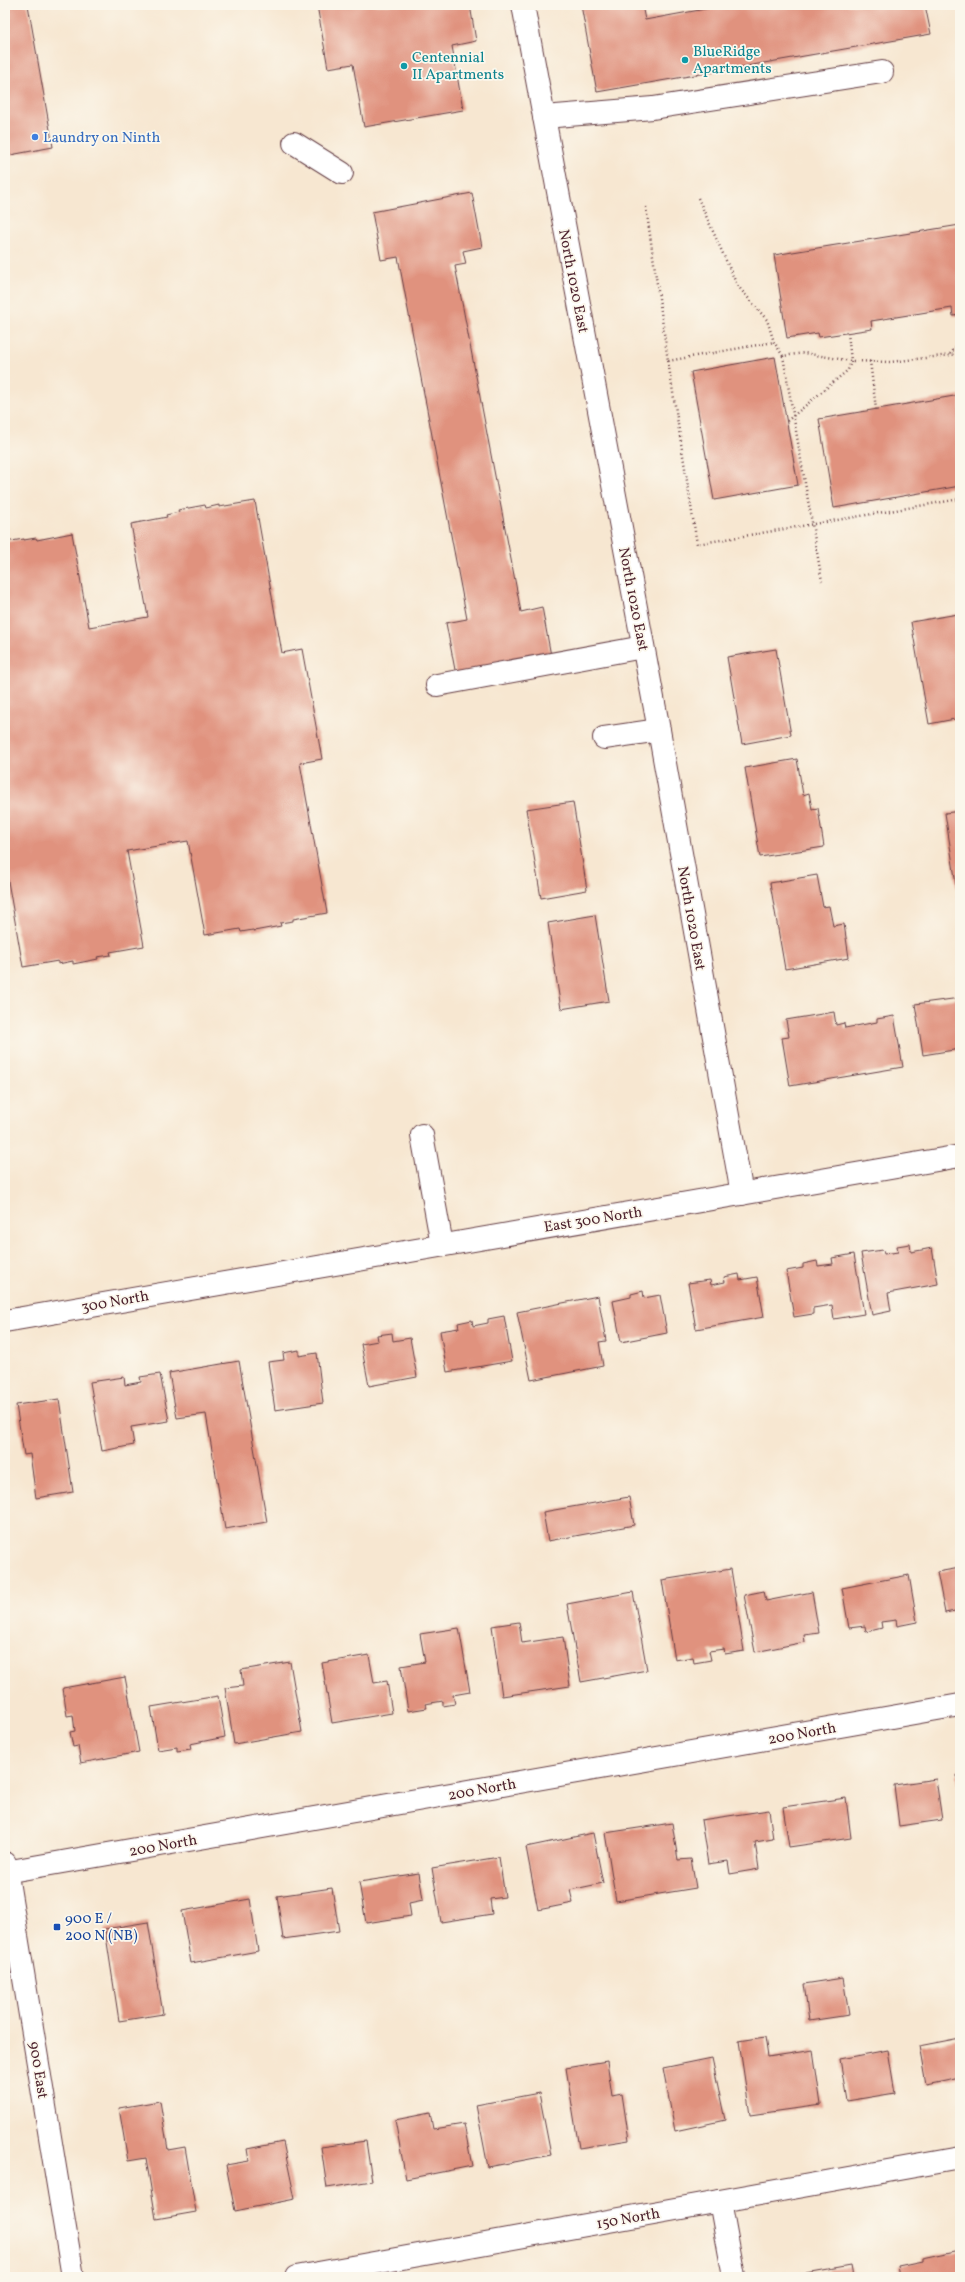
<svg xmlns="http://www.w3.org/2000/svg" width="965" height="2282" font-family="Vollkorn,serif">
<rect width="100%" height="100%" fill="#fbf7ec"/>
<filter id="ink" filterUnits="userSpaceOnUse"><feTurbulence type="fractalNoise" baseFrequency=".025" numOctaves="2"/><feDisplacementMap in="SourceGraphic" scale="8" xChannelSelector="R" yChannelSelector="G"/><feConvolveMatrix kernelMatrix="1 2 1 2 8 2 1 2 1" color-interpolation-filters="sRGB"/></filter>
<filter id="wash" filterUnits="userSpaceOnUse"><feTurbulence type="fractalNoise" baseFrequency=".012" numOctaves="4" result="noise"/><feDisplacementMap in="SourceGraphic" scale="16" xChannelSelector="R" yChannelSelector="G"/><feGaussianBlur stdDeviation="0.9" result="paint"/><feColorMatrix in="noise" values="0 0 0 0 0 0 0 0 0 0 0 0 0 0 0 0 0 1.4 0 .05"/><feComposite in="paint" operator="in"/></filter>
<g filter="url(#wash)">
<rect width="100%" height="100%" fill="#f7e7d1"/>
<g id="blocks">
<g fill="#e0927e">
<polygon points="5,5 28,5 53,147 5,156"/>
<polygon points="317,5 470,5 476,41 452,46 463,110 364,127 353,64 328,68"/>
<polygon points="581,5 642,5 645,20 727,5 925,5 931,34 597,92"/>
<polygon points="472,193 482,247 463,251 466,264 455,266 521,612 542,607 551,656 456,675 446,623 467,619 398,257 381,260 372,212"/>
<polygon points="960,225 960,315 953,316 952,308 871,321 872,329 819,337 818,333 787,338 774,255"/>
<polygon points="775,357 798,485 714,500 691,372"/>
<polygon points="960,395 960,486 834,508 819,419"/>
<polygon points="255,501 282,653 302,649 322,759 300,763 327,913 293,919 293,921 280,923 281,926 254,931 253,930 241,932 240,929 205,935 188,841 127,851 144,946 110,952 111,955 97,957 98,959 73,964 73,961 58,964 58,961 23,967 5,864 5,542 24,539 24,540 36,538 37,540 72,533 89,627 148,617 131,524 167,517 166,515 179,512 178,510 205,505 206,508 219,505 219,507"/>
<polygon points="958,614 960,628 960,718 929,724 911,622"/>
<polygon points="776,649 791,735 742,744 727,657"/>
<polygon points="797,759 803,795 809,793 812,809 818,808 824,847 760,857 745,768"/>
<polygon points="573,802 587,890 541,898 526,809"/>
<polygon points="960,811 960,904 959,904 945,813"/>
<polygon points="817,875 823,907 829,906 833,926 844,924 849,958 785,969 770,883"/>
<polygon points="595,915 609,1001 561,1009 548,923"/>
<polygon points="960,998 960,1049 923,1055 915,1004"/>
<polygon points="834,1012 836,1025 844,1023 845,1028 877,1022 877,1019 894,1016 903,1067 790,1086 782,1038 789,1037 786,1020"/>
<polygon points="910,1244 911,1252 932,1248 938,1284 888,1293 891,1311 872,1315 861,1253 883,1250 884,1254 898,1252 897,1246"/>
<polygon points="854,1254 864,1314 834,1319 832,1305 813,1308 813,1314 794,1317 786,1271 803,1268 803,1264 817,1261 818,1266 833,1264 832,1258"/>
<polygon points="739,1274 740,1280 757,1277 764,1317 696,1329 688,1283 710,1280 711,1285 725,1282 724,1277"/>
<polygon points="643,1291 644,1298 660,1295 667,1333 621,1342 613,1301 631,1297 631,1294"/>
<polygon points="598,1296 606,1341 599,1342 603,1366 531,1380 517,1312"/>
<polygon points="504,1316 512,1361 447,1372 440,1331 459,1328 458,1323 472,1320 473,1326 488,1323 488,1319"/>
<polygon points="392,1333 393,1341 410,1338 417,1377 369,1386 361,1344 378,1341 377,1335"/>
<polygon points="299,1350 299,1356 317,1353 323,1403 275,1410 268,1362 284,1360 283,1353"/>
<polygon points="239,1361 267,1522 225,1529 206,1414 177,1418 169,1373"/>
<polygon points="160,1374 169,1421 131,1427 134,1445 102,1451 90,1382 124,1377 125,1385 141,1382 140,1377"/>
<polygon points="59,1399 73,1492 36,1498 30,1454 24,1455 16,1405"/>
<polygon points="629,1497 634,1525 548,1541 543,1512"/>
<polygon points="960,1568 960,1610 945,1613 937,1572"/>
<polygon points="731,1569 744,1651 725,1654 724,1649 709,1651 711,1660 694,1663 693,1657 675,1660 662,1580"/>
<polygon points="909,1575 917,1622 897,1626 896,1620 881,1622 882,1628 866,1632 865,1626 849,1628 842,1588"/>
<polygon points="764,1591 766,1601 812,1592 819,1633 804,1635 805,1642 755,1652 744,1595"/>
<polygon points="633,1592 647,1670 581,1682 567,1604"/>
<polygon points="519,1622 522,1643 563,1637 570,1686 502,1696 492,1626"/>
<polygon points="459,1628 470,1692 453,1695 455,1704 443,1706 443,1701 425,1704 427,1708 408,1711 401,1666 425,1662 420,1634"/>
<polygon points="369,1655 374,1683 387,1681 392,1713 332,1723 322,1663"/>
<polygon points="290,1662 302,1732 234,1744 225,1688 243,1686 241,1670"/>
<polygon points="125,1677 139,1752 81,1763 78,1746 73,1747 70,1732 75,1731 73,1715 67,1716 63,1688"/>
<polygon points="218,1696 225,1737 190,1744 191,1749 177,1751 177,1747 158,1750 151,1707"/>
<polygon points="957,1775 960,1775 960,1792 959,1792"/>
<polygon points="936,1779 942,1820 899,1826 894,1785"/>
<polygon points="846,1798 851,1838 789,1847 783,1807"/>
<polygon points="769,1810 773,1839 755,1842 759,1869 730,1874 728,1861 708,1864 701,1820"/>
<polygon points="672,1823 678,1860 691,1859 696,1888 616,1901 605,1833"/>
<polygon points="593,1833 603,1883 570,1890 573,1903 538,1910 526,1847"/>
<polygon points="499,1857 505,1897 490,1899 492,1914 441,1922 432,1868"/>
<polygon points="419,1873 423,1900 409,1903 411,1916 366,1923 359,1882"/>
<polygon points="332,1888 339,1931 283,1939 277,1896"/>
<polygon points="250,1899 258,1951 191,1963 182,1911"/>
<polygon points="148,1922 163,2014 119,2021 105,1929"/>
<polygon points="843,1978 849,2015 809,2021 804,1984"/>
<polygon points="765,2037 768,2057 813,2050 821,2105 750,2115 739,2041"/>
<polygon points="960,2038 960,2078 926,2085 919,2046"/>
<polygon points="888,2050 895,2093 847,2101 840,2059"/>
<polygon points="712,2058 725,2120 675,2131 663,2068"/>
<polygon points="607,2061 612,2096 622,2094 629,2140 579,2148 566,2068"/>
<polygon points="539,2093 551,2155 488,2167 476,2105"/>
<polygon points="160,2101 168,2150 185,2147 196,2212 156,2219 146,2158 128,2161 119,2108"/>
<polygon points="430,2113 433,2129 464,2124 472,2166 406,2179 395,2120"/>
<polygon points="366,2141 372,2181 327,2188 321,2147"/>
<polygon points="283,2142 295,2199 235,2211 226,2165 249,2161 247,2149"/>
<polygon points="960,2250 960,2277 900,2277 898,2266 922,2261 922,2258"/>
<polygon points="851,2266 853,2277 795,2277 795,2276"/>
</g>
</g>
</g>
<g filter="url(#ink)">
<use href="#blocks" fill-opacity="0" stroke="#643d44" stroke-width="1"/>
<g fill="none" stroke-linecap="round" stroke-linejoin="round">
<defs>
<g id="minor">
<polyline points="523,5 659,730 742,1194"/>
<polyline points="544,117 653,108 882,72"/>
<polyline points="294,143 342,173"/>
<polyline points="437,685 643,647"/>
<polyline points="604,738 659,730"/>
<polyline points="422,1135 442,1245"/>
<polyline points="5,1321 960,1156"/>
<polyline points="5,1872 960,1705"/>
<polyline points="720,2201 734,2277"/>
<polyline points="296,2277 960,2158"/>
</g>
<polyline id="major" points="5,1863 73,2277"/>
</defs>
<use href="#minor" stroke="#643d44" stroke-width="24"/>
<use href="#major" stroke="#643d44" stroke-width="24"/>
<g stroke="#643d44" stroke-width="2.5" stroke-dasharray="1 3" stroke-linecap="butt">
<polyline points="698,198 737,285 767,320 774,342 783,356 804,353 851,361 890,362 960,354"/>
<polyline points="646,207 668,361 774,342"/>
<polyline points="950,354 960,342"/>
<polyline points="783,356 822,581"/>
<polyline points="668,361 697,544 960,499"/>
<polyline points="870,361 876,409"/>
<polyline points="787,421 848,370 851,361 848,333"/>
</g>
<use href="#minor" stroke="#fff" stroke-width="22"/>
<use href="#major" stroke="#fff" stroke-width="22"/>
</g>
</g>
<g fill="#0f9aa8" stroke="#fbf7ec" stroke-width="1.5">
<circle cx="685" cy="60" r="4"/>
<circle cx="404" cy="66" r="4"/>
</g>
<circle fill="#3f7fe0" stroke="#fbf7ec" stroke-width="1.5" cx="35" cy="137" r="4"/>
<rect fill="#1a4fb4" stroke="#fbf7ec" stroke-width="1.5" x="53" y="1923" width="8" height="8" rx="2"/>
<g text-anchor="middle" stroke-width="3.5" stroke-linejoin="round" paint-order="stroke">
<g font-size="15" fill="#0d838f" stroke="#fbf7ec" text-anchor="start">
<text x="693" y="56">BlueRidge<tspan x="693" dy="17">Apartments</tspan></text>
<text x="412" y="62">Centennial<tspan x="412" dy="17">II Apartments</tspan></text>
</g>
<g font-size="15" fill="#366cbe" stroke="#fbf7ec" text-anchor="start">
<text x="43" y="142">Laundry on Ninth</text>
</g>
<g font-size="15" fill="#4a1f2b" stroke="#fbf7ec">
<text transform="translate(574 281) rotate(79)" y="5">North 1020 East</text>
<text transform="translate(634 599) rotate(79)" y="5">North 1020 East</text>
<text transform="translate(692 918) rotate(80)" y="5">North 1020 East</text>
<text transform="translate(593 1219) rotate(-9)" y="5">East 300 North</text>
<text transform="translate(115 1301) rotate(-10)" y="5">300 North</text>
<text transform="translate(802 1733) rotate(-10)" y="5">200 North</text>
<text transform="translate(482 1789) rotate(-10)" y="5">200 North</text>
<text transform="translate(163 1845) rotate(-10)" y="5">200 North</text>
<text transform="translate(39 2070) rotate(81)" y="5">900 East</text>
<text transform="translate(628 2218) rotate(-10)" y="5">150 North</text>
</g>
<g font-size="15" fill="#164399" stroke="#fbf7ec" text-anchor="start">
<text x="65" y="1923">900 E /<tspan x="65" dy="17">200 N (NB)</tspan></text>
</g>
</g>
<rect width="965" height="2282" fill="none" stroke="#fbf7ec" stroke-width="20"/>
</svg>
